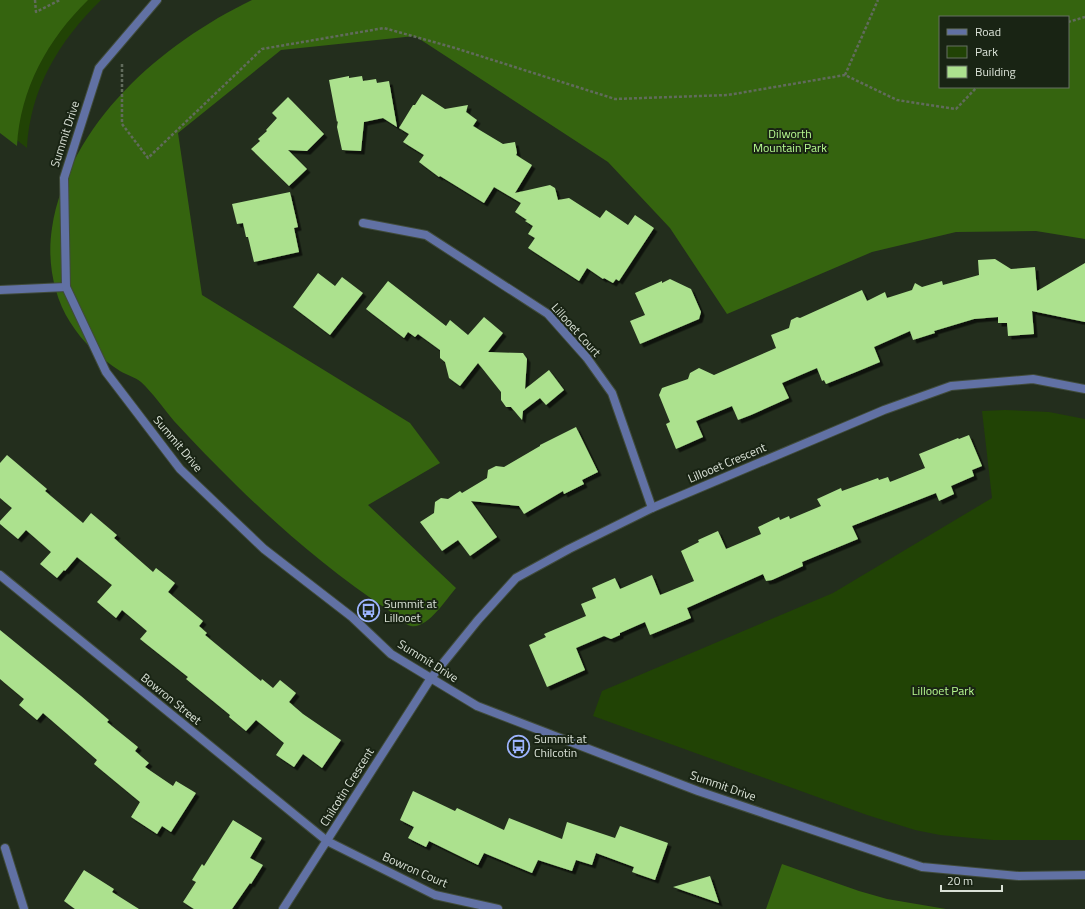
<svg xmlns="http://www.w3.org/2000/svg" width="1085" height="909" font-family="'Titillium Web',sans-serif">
<defs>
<filter id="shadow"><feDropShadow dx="3.5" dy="3.5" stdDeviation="0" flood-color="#0009"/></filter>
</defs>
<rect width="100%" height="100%" fill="#232e1d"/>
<g fill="#214305">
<path d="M0 0H101C59 41 30 89 27 148L0 127Z"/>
<polygon points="1005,410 1049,412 1085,419 1085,840 993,840 940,835 915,830 867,815 593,716 602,691 833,593 992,498 982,411"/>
</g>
<g fill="#35640f" fill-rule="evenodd">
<path d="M0 0H88C48 39 20 89 17 146L0 133Z"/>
<path d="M252 0H1085V239L1036 231 956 232 872 252 727 314 670 228 608 162 415 36 281 50 178 133 202 295 410 423 440 463 368 505 456 588C446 599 428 629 411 626 405 625 394 614 388 610 334 574 283 531 236 485 215 464 194 443 174 421 164 409 152 392 141 382 135 377 127 375 120 371 100 358 83 343 70 322 53 295 47 260 52 228 69 123 161 44 252 0ZM940 17H1068V87H940Z"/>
<polygon points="782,864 859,891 887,899 946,909 766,909"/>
</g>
<g fill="#ace18e" filter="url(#shadow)">
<polygon points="349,76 349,78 362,76 363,81 376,79 377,83 389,81 397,127 383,118 364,122 361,151 342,150 337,127 338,121 337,122 329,80"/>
<polygon points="422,94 445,109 468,105 466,112 477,120 473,126 503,144 515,142 517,153 516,155 532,165 515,193 550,185 555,188 558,200 569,198 600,218 606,210 628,225 635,215 654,228 619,281 616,279 613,283 604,278 603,279 587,268 579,281 528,248 535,238 528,234 533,226 525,221 527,220 515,212 521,203 494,187 484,203 440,176 439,177 419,162 424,155 403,142 409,134 399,128 413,105 415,105"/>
<polygon points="288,97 324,134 307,151 288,150 307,169 289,186 251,149 260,141 258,139 267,131 266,130 277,118 272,113"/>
<polygon points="290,192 298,227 294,228 299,252 254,262 248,237 246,237 243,223 237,224 232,204"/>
<polygon points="995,259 1011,269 1035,267 1037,291 1085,263 1085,322 1032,311 1034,334 1008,336 1007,323 998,323 998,317 974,319 934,331 935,333 913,340 910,331 874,347 880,362 856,372 826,384 824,380 822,381 817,368 782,383 789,398 751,415 738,420 732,406 696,421 703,437 676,449 666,424 670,422 659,395 662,388 688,379 690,373 699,368 714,375 776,348 771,335 789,328 791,320 797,317 800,318 862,290 867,301 885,292 887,298 912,290 915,283 922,287 942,281 943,285 979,275 978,260"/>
<polygon points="318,273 335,286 342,277 363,293 330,335 293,307"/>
<polygon points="670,279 691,289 701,312 699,319 640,344 630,321 645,315 635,293 662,281 662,283"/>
<polygon points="388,281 446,326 450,320 468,335 484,317 503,333 488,352 523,353 527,359 525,389 549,370 564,390 546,405 540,398 523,411 522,420 511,407 506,407 501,400 501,392 478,363 460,386 449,378 445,362 440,358 440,350 418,334 415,337 408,332 404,338 366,309"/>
<polygon points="576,427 598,472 582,480 584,484 564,494 563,491 524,514 519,506 471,501 497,537 470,556 458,540 442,551 420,522 434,513 435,502 441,498 448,499 460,491 462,493 487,478 488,470 496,466 504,467 540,446 540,445"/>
<polygon points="969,435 982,466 972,470 974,476 951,486 954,494 939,501 936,493 852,526 858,539 802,562 803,566 772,580 766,581 763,574 687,608 691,618 650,635 645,622 620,633 620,635 611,639 604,636 576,648 585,670 547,687 529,645 546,637 544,634 586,616 581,604 596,598 592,588 615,578 620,589 652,575 660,595 694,581 681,551 699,542 698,540 718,531 726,549 761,534 758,527 779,517 780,520 789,516 790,519 821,506 817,499 841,488 842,491 878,478 879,480 888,477 890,482 925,468 919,454 958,438 959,439"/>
<polygon points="7,455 47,489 45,491 83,523 91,513 117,535 114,538 153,572 156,568 175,583 168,592 203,621 199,626 207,633 205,635 261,681 262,679 273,688 280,680 296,693 289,702 303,714 341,740 322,768 303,754 294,767 276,755 284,743 256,720 246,731 229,717 230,715 186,679 188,677 140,639 147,631 122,610 116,618 97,602 112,585 77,557 65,571 64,570 57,578 40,564 51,552 26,530 18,539 0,524 0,521 12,508 0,498 0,463"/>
<polygon points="0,630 81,696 109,720 107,722 138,747 135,751 149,763 145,767 173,786 176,781 196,793 171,832 162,826 157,834 131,817 140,802 94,764 97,760 43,713 37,720 19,705 24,699 0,679"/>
<polygon points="413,791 455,811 457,808 504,830 509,818 562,839 567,822 615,838 620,826 668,843 655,880 632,872 634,867 596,853 592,865 576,860 572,871 538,860 532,873 484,853 478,865 429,841 426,847 408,838 414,827 400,820"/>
<polygon points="233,820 262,838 250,858 263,865 251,884 250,883 232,909 194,909 183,902 196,882 192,880 202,864 204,866"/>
<polygon points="84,870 114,889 112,892 139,909 75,909 64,901"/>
<polygon points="710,876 719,903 673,887"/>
</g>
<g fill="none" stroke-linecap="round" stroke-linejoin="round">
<defs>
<g id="minor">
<polyline points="363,223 426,235 548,314 587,358 612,393 652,508"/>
<polyline points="0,290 66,287"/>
<polyline points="0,575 327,841 435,895 498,909"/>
<polyline points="5,848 24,909"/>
<polyline points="283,909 431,678 478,620 516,578 569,549 652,508 884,410 951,386 1033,379 1085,389"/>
</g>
<polyline id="tertiary" points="157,0 99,68 64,178 66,287 106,372 180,469 264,549 352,617 391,654 477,706 698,791 922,867 1019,876 1085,875"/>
</defs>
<use href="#minor" stroke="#404b3b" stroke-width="10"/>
<use href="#tertiary" stroke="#404b3b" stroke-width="10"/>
<g stroke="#616b5c" stroke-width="2.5" stroke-dasharray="3 2" stroke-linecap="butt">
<polyline points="35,0 36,12 60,0"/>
<polyline points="1068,22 1085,17"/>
<polyline points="122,64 122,124 148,158 262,49 384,28 455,48 615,99 728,95 845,75 897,100 956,109 977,87"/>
<polyline points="845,75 878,0"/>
</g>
<use href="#minor" stroke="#6171a4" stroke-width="8"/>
<use href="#tertiary" stroke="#6171a4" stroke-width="8"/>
</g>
<defs>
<symbol id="bus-ring" viewBox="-11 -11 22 22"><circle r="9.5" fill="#192414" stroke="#9db4fd" stroke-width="1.5"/><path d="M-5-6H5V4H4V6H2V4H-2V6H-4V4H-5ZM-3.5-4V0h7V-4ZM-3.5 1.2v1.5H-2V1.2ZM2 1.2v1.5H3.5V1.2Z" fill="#9db4fd"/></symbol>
</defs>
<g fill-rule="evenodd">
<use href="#bus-ring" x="356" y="598" width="25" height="25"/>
<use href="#bus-ring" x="506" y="734" width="25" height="25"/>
</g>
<g text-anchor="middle" stroke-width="4" stroke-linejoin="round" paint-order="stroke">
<g font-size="12" fill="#dae2d7" stroke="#192414">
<text transform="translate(65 134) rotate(-72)" y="4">Summit Drive</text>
<text transform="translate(576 330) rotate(48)" y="4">Lillooet Court</text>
<text transform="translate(178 444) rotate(50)" y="4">Summit Drive</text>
<text transform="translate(727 463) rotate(-23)" y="4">Lillooet Crescent</text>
<text transform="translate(428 661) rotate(32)" y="4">Summit Drive</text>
<text transform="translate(171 699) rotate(39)" y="4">Bowron Street</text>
<text transform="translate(723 786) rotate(19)" y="4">Summit Drive</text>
<text transform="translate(347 787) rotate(-58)" y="4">Chilcotin Crescent</text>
<text transform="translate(415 870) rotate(24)" y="4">Bowron Court</text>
</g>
<g font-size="12" fill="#b7fa90" stroke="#192414">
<text x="790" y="138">Dilworth<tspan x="790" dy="14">Mountain Park</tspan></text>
<text x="943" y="695">Lillooet Park</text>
</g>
<g font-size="12" fill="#dae2d7" stroke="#192414" text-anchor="start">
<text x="384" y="608">Summit at<tspan x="384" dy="14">Lillooet</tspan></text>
<text x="534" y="743">Summit at<tspan x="534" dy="14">Chilcotin</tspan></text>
</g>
</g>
<rect x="939" y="16" width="130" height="72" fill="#192414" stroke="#667062"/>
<rect x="947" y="29" width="20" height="6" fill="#6171a4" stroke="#667062"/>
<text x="975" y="36" font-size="12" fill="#dae2d7">Road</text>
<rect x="947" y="46" width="20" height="12" fill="#214305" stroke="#667062"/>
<text x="975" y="56" font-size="12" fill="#dae2d7">Park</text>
<rect x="947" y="66" width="20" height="12" fill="#ace18e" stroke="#667062"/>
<text x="975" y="76" font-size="12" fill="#dae2d7">Building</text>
<path d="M941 885v6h61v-6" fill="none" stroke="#dae2d7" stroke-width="2"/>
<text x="947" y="885" font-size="12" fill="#dae2d7" stroke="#192414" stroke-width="3" paint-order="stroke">20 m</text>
</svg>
